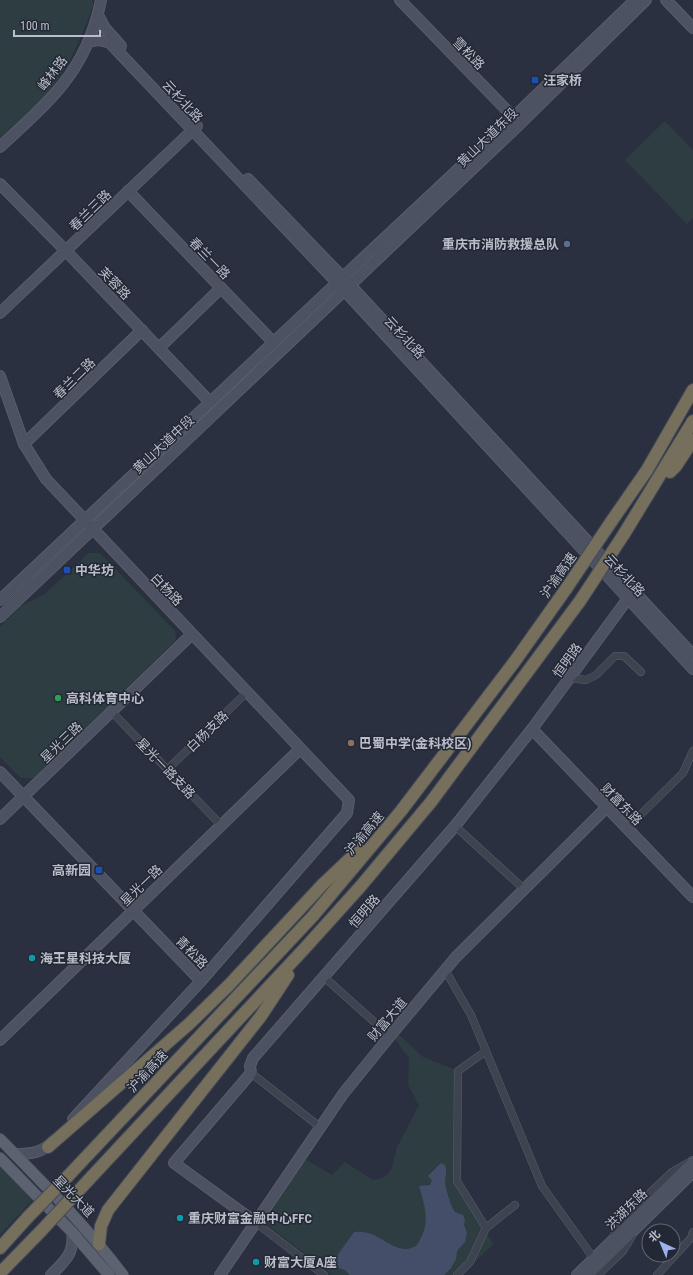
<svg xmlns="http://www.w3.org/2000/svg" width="693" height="1275" font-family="'Roboto Condensed','Noto Sans SC',sans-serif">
<rect width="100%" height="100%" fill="#2a3040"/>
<g fill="#2d3d42">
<path d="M0 0H93V6C81 38 67 73 43 98 30 112 14 124 0 138Z"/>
<polygon points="665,121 693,150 693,218 687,224 625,160"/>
<polygon points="89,553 100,553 175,631 176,640 34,778 21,778 0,757 0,627 21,606 45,594"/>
<polygon points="397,1033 423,1057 456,1070 454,1182 493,1244 462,1275 332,1275 264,1222 305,1159 332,1175 345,1162 373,1180 385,1177 392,1168 397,1147 419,1105 408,1085 409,1058 394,1038"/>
<polygon points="0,1164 34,1198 0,1235"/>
</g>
<path fill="#444e68" d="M441 1163 445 1165C447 1174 446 1173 445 1181 445 1187 451 1207 455 1212L463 1215 465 1220 464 1225 467 1233 465 1242 457 1251 456 1259 451 1268 444 1275H350L345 1270 339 1268 336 1261 337 1256 354 1232C377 1229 387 1248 406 1249 409 1249 413 1247 416 1246 431 1225 426 1210 419 1186L430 1185 432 1180 428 1176Z"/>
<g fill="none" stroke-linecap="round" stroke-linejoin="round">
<defs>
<g id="street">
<polyline points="570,678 586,680 596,675 615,656 624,656 641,672"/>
<polyline points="111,711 221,825"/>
<polyline points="168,769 247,692"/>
<polyline points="455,826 524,889"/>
<polyline points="627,828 683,773 693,751"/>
<polyline points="445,970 471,1015 542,1186 594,1259"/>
<polyline points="324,977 390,1036"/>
<polyline points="251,1073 320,1127"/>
<polyline points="255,1222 324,1275"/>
<polyline points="486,1228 457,1181 458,1071 486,1051"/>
<polyline points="614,1235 624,1218 672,1172 688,1163"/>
<polyline points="457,1275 470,1262 486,1228 515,1205"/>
<polyline points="598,1275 623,1251 632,1236"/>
<polyline points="657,1275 691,1238 693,1232"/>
</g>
<g id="secondary">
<polyline points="400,0 518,122"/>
<polyline points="666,0 693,28"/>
<polyline points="98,15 105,28 121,46"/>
<path d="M88 42C97 39 102 40 110 43L344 290 693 669"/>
<path d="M0 147C21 127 45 107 63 84 82 60 95 30 101 0"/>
<polyline points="248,179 350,285 693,655"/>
<polyline points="0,184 67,252 210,402"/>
<polyline points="128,191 274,343"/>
<polyline points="0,313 197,126"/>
<polyline points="159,348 221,288"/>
<polyline points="0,376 24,444 46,479 349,800 347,813 201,981 73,1119"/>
<polyline points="24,444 142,330"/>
<polyline points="0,600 343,277 514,117 635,0"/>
<polyline points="0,617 520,124 646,0"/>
<polyline points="532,729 693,897"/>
<polyline points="0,772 201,981"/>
<polyline points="0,819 192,634"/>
<polyline points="0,1040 300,749"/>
<path d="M15 1154C31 1154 42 1153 53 1141"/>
<polyline points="255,1222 174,1163 251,1073 250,1066 253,1058 455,826 532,729 632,593"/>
<path d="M51 1275C65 1261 75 1253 72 1232"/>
<polyline points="220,1275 343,1094 390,1036 456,957 607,807"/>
<polyline points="577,1275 693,1162"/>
<polyline points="588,1275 693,1172"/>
</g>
<g id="primary">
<path d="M0 1139C43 1183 86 1226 123 1275"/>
<polyline points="0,1158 72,1232 109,1275"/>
</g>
<g id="highway">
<polyline points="670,472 676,466 693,440"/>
<polyline points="611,522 647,470 693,390"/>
<polyline points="624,534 693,421"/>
<polyline points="48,1147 189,1024 229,985 323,884 360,849"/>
<polyline points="69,1175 313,916 401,811 515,661 566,589"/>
<polyline points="82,1187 305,948 360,887 431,802 580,601"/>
<polyline points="99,1244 101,1226 108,1210 261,1016 288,975"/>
<polyline points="0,1248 28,1217"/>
<polyline points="0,1273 41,1231"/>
</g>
</defs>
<use href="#street" stroke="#595e6a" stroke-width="8"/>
<use href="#secondary" stroke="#595e6a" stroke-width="12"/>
<use href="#primary" stroke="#484c59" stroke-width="12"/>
<use href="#highway" stroke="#464b57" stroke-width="14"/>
<use href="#street" stroke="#3e4350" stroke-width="7"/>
<use href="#secondary" stroke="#4d5262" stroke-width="10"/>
<use href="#primary" stroke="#5c626f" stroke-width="11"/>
<use href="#highway" stroke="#756f5c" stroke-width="12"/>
<defs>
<g id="highway-bridge">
<polyline points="566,589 611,522"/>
<polyline points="580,601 624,534"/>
<polyline points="28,1217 69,1175"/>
<polyline points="41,1231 82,1187"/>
</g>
</defs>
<use href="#highway-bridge" stroke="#464b57" stroke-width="14" stroke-linecap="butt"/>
<use href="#highway-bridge" stroke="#756f5c" stroke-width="12"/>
</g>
<g fill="#1a4fb4" stroke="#232835" stroke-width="1.5">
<rect x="531" y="76" width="8" height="8" rx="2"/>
<rect x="63" y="566" width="8" height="8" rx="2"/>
<rect x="95" y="866" width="8" height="8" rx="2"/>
</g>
<circle fill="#5c6f8a" stroke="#232835" stroke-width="1.5" cx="567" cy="244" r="4"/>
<circle fill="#2e9e5b" stroke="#232835" stroke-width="1.5" cx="58" cy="698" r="4"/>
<circle fill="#8d6e63" stroke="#232835" stroke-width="1.5" cx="351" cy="743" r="4"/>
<g fill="#0f9aa8" stroke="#232835" stroke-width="1.5">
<circle cx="32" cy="958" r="4"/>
<circle cx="180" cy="1218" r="4"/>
<circle cx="256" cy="1262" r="4"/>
</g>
<g text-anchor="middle" stroke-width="3" stroke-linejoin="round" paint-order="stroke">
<g font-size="13" fill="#bbbeca" stroke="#232835">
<text transform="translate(469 53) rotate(46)" y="5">雪松路</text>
<text transform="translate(52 73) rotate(-53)" y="5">峰林路</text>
<text transform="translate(183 101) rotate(47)" y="5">云杉北路</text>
<text transform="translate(487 137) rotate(-44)" y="5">黄山大道东段</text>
<text transform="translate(90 210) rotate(-44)" y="5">春兰三路</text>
<text transform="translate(210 258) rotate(46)" y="5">春兰一路</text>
<text transform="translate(115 283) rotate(46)" y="5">芙蓉路</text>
<text transform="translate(405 337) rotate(47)" y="5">云杉北路</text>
<text transform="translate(74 378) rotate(-44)" y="5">春兰二路</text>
<text transform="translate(163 444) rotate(-43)" y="5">黄山大道中段</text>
<text transform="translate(558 575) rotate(-55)" y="5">沪渝高速</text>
<text transform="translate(625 575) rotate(47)" y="5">云杉北路</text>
<text transform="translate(167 589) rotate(46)" y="5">白杨路</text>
<text transform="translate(567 660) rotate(-54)" y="5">恒明路</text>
<text transform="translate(207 731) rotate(-44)" y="5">白杨支路</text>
<text transform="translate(61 742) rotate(-44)" y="5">星光三路</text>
<text transform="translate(166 768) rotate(46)" y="5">星光一路支路</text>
<text transform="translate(622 804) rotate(46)" y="5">财富东路</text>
<text transform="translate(364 833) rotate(-50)" y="5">沪渝高速</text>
<text transform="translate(141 885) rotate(-44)" y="5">星光一路</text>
<text transform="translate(364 911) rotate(-49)" y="5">恒明路</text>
<text transform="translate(192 952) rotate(46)" y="5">青松路</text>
<text transform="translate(387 1019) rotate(-50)" y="5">财富大道</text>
<text transform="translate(147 1071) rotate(-47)" y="5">沪渝高速</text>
<text transform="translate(74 1196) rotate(46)" y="5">星光大道</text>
<text transform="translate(626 1209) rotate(-44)" y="5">洪湖东路</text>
</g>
<g font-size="13" font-weight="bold" fill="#bbbeca" stroke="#232835" text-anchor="start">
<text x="543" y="85">汪家桥</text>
<text x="559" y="249" text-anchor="end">重庆市消防救援总队</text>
<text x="75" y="575">中华坊</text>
<text x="66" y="703">高科体育中心</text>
<text x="359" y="748">巴蜀中学(金科校区)</text>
<text x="91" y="875" text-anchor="end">高新园</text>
<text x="40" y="963">海王星科技大厦</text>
<text x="188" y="1223">重庆财富金融中心FFC</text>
<text x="264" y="1267">财富大厦A座</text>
</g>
</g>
<g transform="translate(661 1243) rotate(316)"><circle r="19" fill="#232835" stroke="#606471"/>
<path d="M0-3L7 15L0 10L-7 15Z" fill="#9eb1ec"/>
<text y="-6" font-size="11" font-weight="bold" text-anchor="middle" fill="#bbbeca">北</text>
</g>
<path d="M14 30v6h86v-6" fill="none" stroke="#bbbeca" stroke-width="2"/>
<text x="20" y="30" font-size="12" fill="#bbbeca" stroke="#232835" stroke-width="3" paint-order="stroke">100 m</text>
</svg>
